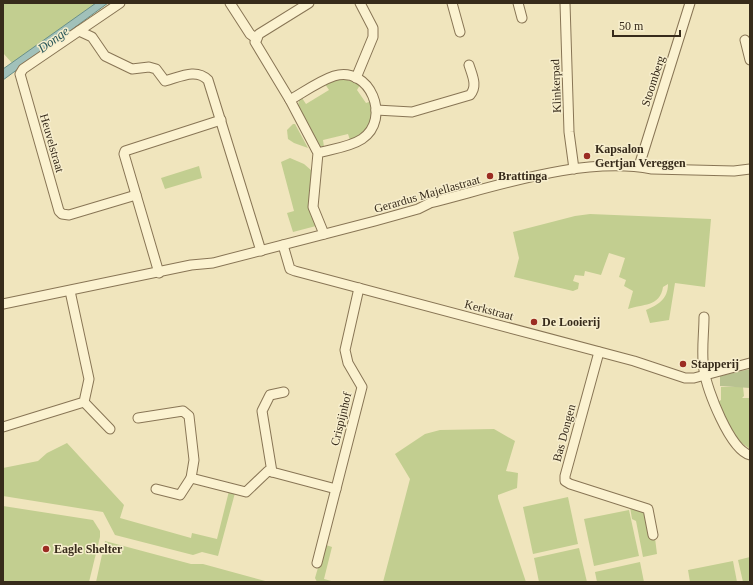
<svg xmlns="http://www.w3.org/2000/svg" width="753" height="585" font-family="Georgia,serif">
<rect width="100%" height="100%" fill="#f0e5bd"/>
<g fill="#c2ce90">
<polygon points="3,3 96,3 12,63 3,53"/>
<path d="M345 79 360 85 357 90 366 103 372 101C374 121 369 132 350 140L348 134 323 140 324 147 317 145 298 106 299 100 302 98 306 104 329 90 325 84 334 80Z"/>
<polygon points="293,124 295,124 308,148 294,143 288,139 287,130"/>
<polygon points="290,158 304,164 312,171 310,208 316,226 293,232 287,213 294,211 281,162"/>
<polygon points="199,166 202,178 165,189 161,178"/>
<path d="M590 214 711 219 705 287 675 283 669 320 650 323 646 310C658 305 668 299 668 284L663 287C660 307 642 304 628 309L633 291 624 286 626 280 619 277 625 258 609 253 601 275 585 271 584 276 575 275 573 281 579 283 578 289 573 291 514 277 519 258 513 232 575 216Z"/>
<polygon points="721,387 743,387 744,396 742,398 750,398 750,449 739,441 715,404 721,400"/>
<polygon points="494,429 515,441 506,471 518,473 517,488 498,495 498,498 526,582 383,582 410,479 395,454 425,434 440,430"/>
<polygon points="67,443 124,505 120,518 191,538 192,533 217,539 229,491 235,493 218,556 202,552 193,555 115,535 103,512 3,496 3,468 38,461 47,453"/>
<polygon points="568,497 578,544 533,554 523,507"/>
<polygon points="3,506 93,520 100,531 100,537 89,582 3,582"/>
<polygon points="630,507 644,511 655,538 657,554 643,557 636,521 632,519"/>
<polygon points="629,510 639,556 594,566 584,519"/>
<polygon points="105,541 191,564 203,564 269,582 96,582"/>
<polygon points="326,545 332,547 324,579 335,582 317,582 315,578 324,547"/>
<polygon points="579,548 587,582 539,582 534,558"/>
<polygon points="750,557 750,582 743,582 738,560"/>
<polygon points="733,561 737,582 690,582 688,570"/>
<polygon points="640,562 644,582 597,582 595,572"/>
</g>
<polygon fill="#b8c290" points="750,369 750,388 720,386 720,376"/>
<polygon fill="#a1c1ba" stroke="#688f88" points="96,3 108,3 3,80 3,69"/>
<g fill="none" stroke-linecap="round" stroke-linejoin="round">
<defs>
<g id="street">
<polyline points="120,3 23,69 20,74 59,211 62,214 69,215 136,195"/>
<polyline points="230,3 250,34 257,39"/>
<polyline points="452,3 460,32"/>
<polyline points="518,3 522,18"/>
<polyline points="565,3 569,132 574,169"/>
<path d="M79 31 92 37 105 56 132 69 149 67 156 69 165 81C180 77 196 68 208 80L261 251"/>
<polyline points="745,40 750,60"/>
<polyline points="356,78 373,37 373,28 360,3"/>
<polyline points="290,100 255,42 259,34 309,3"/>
<path d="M376 110 412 112 470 95C478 86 472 75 469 65"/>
<path d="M318 153C332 149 350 147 362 139 392 119 370 65 334 76 319 81 304 92 290 100L318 153 313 207 324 234"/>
<polyline points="639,166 690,3"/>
<polyline points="283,245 290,269 295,271 634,361 685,378 694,378 750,363"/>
<polyline points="159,273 124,154 125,151 221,120"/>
<path d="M3 304 191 265 213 263 375 221 418 209 430 203C498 186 582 156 652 169L734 171 750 169"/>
<path d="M704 317C704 334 701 354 704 370 707 390 730 450 750 455"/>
<polyline points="599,352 565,476 565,481 570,484 648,509 653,535"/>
<polyline points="284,392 270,395 262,411 272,472 336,489"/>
<polyline points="84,402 110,429"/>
<polyline points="138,418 183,411 189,416 194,460 191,478 246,492 268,471 272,472"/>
<polyline points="3,427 84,402 89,379 70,291"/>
<polyline points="156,489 180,495 191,478"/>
<polyline points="317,563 362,387 348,363 345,350 359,288"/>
</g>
</defs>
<use href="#street" stroke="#887555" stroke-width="11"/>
<use href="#street" stroke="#fbf2d0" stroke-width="9"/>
</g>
<g fill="#9b2c22" stroke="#f7eecd" stroke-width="1.5">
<circle cx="587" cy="156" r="4"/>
<circle cx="490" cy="176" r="4"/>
<circle cx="534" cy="322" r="4"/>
<circle cx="683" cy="364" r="4"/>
<circle cx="46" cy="549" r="4"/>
</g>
<g text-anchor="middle" stroke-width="3" stroke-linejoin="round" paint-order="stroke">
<g font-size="12" fill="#372b1b" stroke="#f7eecd">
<text transform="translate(653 81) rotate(-72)" y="4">Stoomberg</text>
<text transform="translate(556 86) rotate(-92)" y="4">Klinkerpad</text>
<text transform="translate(52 143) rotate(74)" y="4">Heuvelstraat</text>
<text transform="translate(427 194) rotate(-16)" y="4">Gerardus Majellastraat</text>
<text transform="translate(489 310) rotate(15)" y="4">Kerkstraat</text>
<text transform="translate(341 419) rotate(-76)" y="4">Crispijnhof</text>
<text transform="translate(564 433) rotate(-75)" y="4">Bas Dongen</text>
</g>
<g font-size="12" font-weight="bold" fill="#372b1b" stroke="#f7eecd" text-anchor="start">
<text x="595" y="153">Kapsalon<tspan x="595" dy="14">Gertjan Vereggen</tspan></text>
<text x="498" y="180">Brattinga</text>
<text x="542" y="326">De Looierij</text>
<text x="691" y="368">Stapperij</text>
<text x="54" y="553">Eagle Shelter</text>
</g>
<g font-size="13" font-style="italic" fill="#295758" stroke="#f7eecd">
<text transform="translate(53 39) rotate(-36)" y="5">Donge</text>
</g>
</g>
<rect width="753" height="585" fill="none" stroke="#372b1b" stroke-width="8"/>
<path d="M613 30v6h67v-6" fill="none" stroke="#372b1b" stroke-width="2"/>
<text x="619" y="30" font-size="12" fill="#372b1b" stroke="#f7eecd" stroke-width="3" paint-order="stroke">50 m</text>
</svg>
